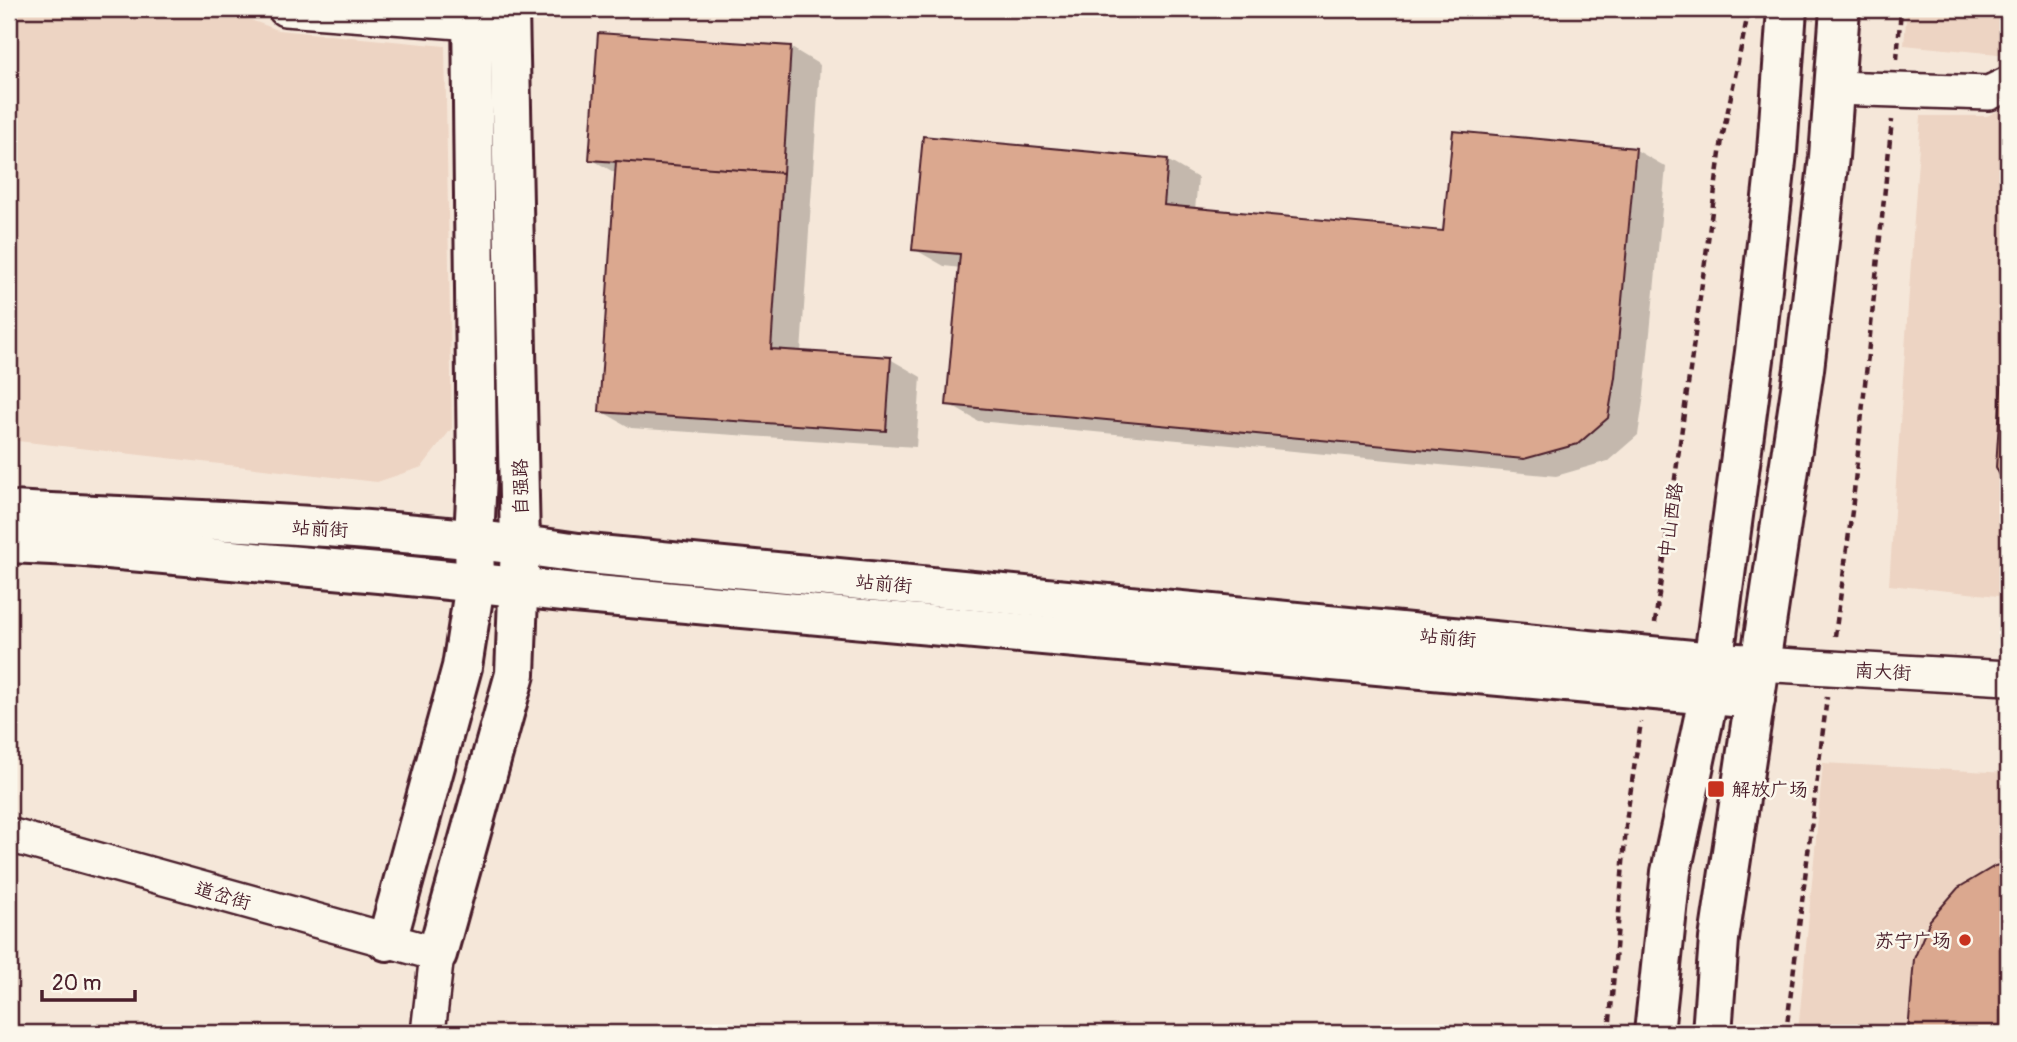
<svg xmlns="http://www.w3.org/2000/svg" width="2017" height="1042" font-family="Pangolin,'LXGW WenKai TC',sans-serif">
<rect width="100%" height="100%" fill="#f5e7d9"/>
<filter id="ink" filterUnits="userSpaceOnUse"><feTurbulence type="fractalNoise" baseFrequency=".0143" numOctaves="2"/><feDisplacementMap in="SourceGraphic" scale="14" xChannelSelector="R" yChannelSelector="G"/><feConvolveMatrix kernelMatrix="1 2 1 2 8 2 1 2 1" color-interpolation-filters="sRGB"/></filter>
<g filter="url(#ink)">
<g fill="#edd4c3">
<polygon points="9,9 221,9 278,30 445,46 452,428 422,467 377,482 9,440"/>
<polygon points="1907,9 2008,9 2008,55 1904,45"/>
<polygon points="2008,106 2008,597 1889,585 1921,116 1987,116"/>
<polygon points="1823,763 2008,773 2008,1033 1798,1033"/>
</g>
<g fill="#0003">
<polygon points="790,47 820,65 801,353 890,359 921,377 916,447 631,428 601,411 617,174 591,159"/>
<polygon points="1636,150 1666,167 1644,395 1638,435 1608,461 1556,476 978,421 948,404 961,268 944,266 914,249 1167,160 1198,178 1195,210 1445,233"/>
<polygon points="2008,308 2008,489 1998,466"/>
<polygon points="2008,864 2008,1033 1909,1033 1915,960 1995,868"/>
</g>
<g fill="#dba88f" stroke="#4a1f2b" stroke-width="2">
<polygon points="598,33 791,46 783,173 589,160"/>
<polygon points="1453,131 1636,148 1615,377 1608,418 1578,444 1524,459 946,405 960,254 912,250 923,136 1168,159 1164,205 1443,231"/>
<polygon points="616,161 783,173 771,349 891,357 886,431 599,412"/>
<polygon points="2008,282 2008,493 1996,467"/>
<polygon points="2008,863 2008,1033 1908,1033 1914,959 1930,920 1958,888 1995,866"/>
</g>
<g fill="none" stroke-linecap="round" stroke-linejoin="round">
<defs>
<g id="minor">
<polyline points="285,9 473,23"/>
<polyline points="1834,88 1989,93 2008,84"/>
<polyline points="1759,664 2008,678"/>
<polyline points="9,835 437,954 428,1033"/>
</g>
<g id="major">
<path d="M9 511C198 520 390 525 578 553L1713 662 1759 664"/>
<polyline points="9,543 74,546 390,574 574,593 1755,699"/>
<polyline points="387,941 462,667 475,584 474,539 477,476 472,9"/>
<polyline points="437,954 515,674 520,545 509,9"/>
<polyline points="1654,1033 1671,872 1709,694 1755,352 1777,152 1787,9"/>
<polyline points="1712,1033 1719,939 1804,369 1829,157 1840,9"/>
</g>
</defs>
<use href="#minor" stroke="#4a1f2b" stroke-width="38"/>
<use href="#major" stroke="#4a1f2b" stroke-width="44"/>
<g stroke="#4a1f2b" stroke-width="4.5" stroke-dasharray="7 5" stroke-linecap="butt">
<polyline points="1897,59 1901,9"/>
<polyline points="1655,623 1722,139 1749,9"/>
<polyline points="1835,636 1852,511 1892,120"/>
<polyline points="1609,1033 1627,815 1641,722"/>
<polyline points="1786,1033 1827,697"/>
</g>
<use href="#minor" stroke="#fbf7ec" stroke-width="33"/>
<use href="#major" stroke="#fbf7ec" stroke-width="38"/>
</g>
</g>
<g fill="#c8321e" stroke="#fbf7ec" stroke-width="2.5">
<rect x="1707" y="780" width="18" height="18" rx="3.5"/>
<circle cx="1965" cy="940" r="7"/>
</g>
<g text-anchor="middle" stroke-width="5" stroke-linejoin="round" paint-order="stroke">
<g font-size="19" fill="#4a1f2b" stroke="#fbf7ec">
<text transform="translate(520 487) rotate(-91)" y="7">自强路</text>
<text transform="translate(1670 520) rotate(-82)" y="7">中山西路</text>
<text transform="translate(320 528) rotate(3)" y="7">站前街</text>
<text transform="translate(884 583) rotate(5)" y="7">站前街</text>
<text transform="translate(1448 637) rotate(5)" y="7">站前街</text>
<text transform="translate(1883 671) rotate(3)" y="7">南大街</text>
<text transform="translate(223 895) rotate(16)" y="7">道岔街</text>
</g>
<g font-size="19" fill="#4a1f2b" stroke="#fbf7ec" text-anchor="start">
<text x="1732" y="796">解放广场</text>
<text x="1951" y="947" text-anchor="end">苏宁广场</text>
</g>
</g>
<rect width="2017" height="1042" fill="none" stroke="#fbf7ec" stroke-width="35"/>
<rect x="18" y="18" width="1982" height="1007" fill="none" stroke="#4a1f2b" stroke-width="2.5" filter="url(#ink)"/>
<path d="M42 990v10h93v-10" fill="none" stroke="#4a1f2b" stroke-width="3.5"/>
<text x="52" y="990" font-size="21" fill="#4a1f2b" stroke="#fbf7ec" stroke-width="5" paint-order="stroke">20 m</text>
</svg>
